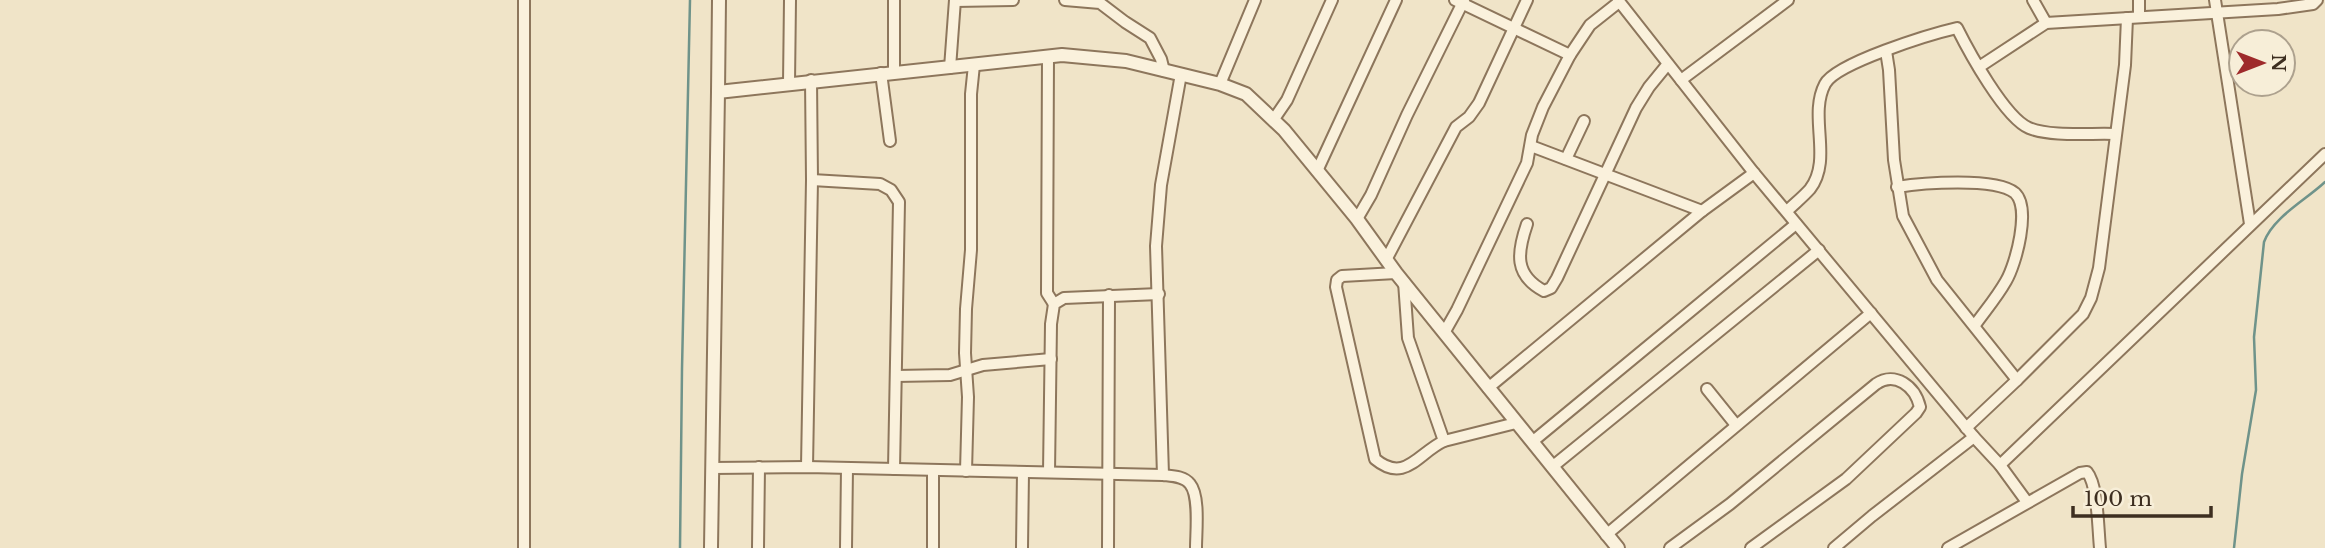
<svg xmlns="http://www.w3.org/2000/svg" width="2325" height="548" font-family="'Libre Baskerville',serif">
<rect width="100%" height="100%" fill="#f0e4c8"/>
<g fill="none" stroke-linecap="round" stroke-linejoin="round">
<g stroke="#6f938a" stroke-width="2.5">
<polyline points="680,548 682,369 690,0"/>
<path d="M2234 548 2242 474 2256 390 2254 337 2264 242C2273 217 2306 200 2325 182"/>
</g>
<defs>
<g id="minor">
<polyline points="1065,0 1100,3 1125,22 1150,38 1161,59 1164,71"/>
<polyline points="1455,0 1570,55"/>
<polyline points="1618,0 1754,173 1974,437 2000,465 2027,502"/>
<polyline points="2033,0 2046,23"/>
<polyline points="2139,0 2139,17"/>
<polyline points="2215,0 2250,224"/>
<polyline points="955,1 1013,0"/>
<polyline points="1886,51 1889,70 1894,160 1903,216 1937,280 2017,380"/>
<polyline points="1048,56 1047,293 1054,304"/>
<polyline points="1979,67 2046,23 2278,9 2313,4 2317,0"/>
<polyline points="950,68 955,0"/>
<polyline points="881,73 890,141"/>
<polyline points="894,73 894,0"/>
<polyline points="1681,80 1788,0"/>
<polyline points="789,83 790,0"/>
<polyline points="1220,84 1255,0"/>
<polyline points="1274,119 1287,100 1332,0"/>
<polyline points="1531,146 1702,211"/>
<polyline points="1566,159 1584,121"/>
<polyline points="1317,171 1396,0"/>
<polyline points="812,180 880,184 891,190 899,202 894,469"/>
<path d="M1897 187C1921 183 1996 177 2015 193 2031 208 2016 264 2006 281 1997 297 1985 311 1975 325"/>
<path d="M1787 211C1794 204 1803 197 1810 189 1833 159 1808 116 1825 84 1836 63 1931 34 1957 28 1969 52 2005 118 2029 128 2051 137 2090 133 2115 134"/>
<polyline points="1357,219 1371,195 1407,115 1464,0"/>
<path d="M1527 224C1517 253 1514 275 1544 291L1551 288 1557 278 1636 108 1649 87 1667 65"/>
<polyline points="1386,260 1456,127 1469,117 1479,103 1527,0"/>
<path d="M1396 273 1342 276 1337 280 1336 287 1375 459C1405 484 1418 453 1444 441L1516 423"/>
<polyline points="1404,282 1408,338 1444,441"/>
<polyline points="1444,333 1457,310 1527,163 1532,135 1543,107 1570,55 1590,25 1619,2"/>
<polyline points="896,376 950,375 983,365 1051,359"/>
<polyline points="1488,388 1702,211 1754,173"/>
<polyline points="1707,389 1736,425"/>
<polyline points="1966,428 2017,380 2083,314 2091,298 2099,268 2125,65 2127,18"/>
<polyline points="1532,442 1796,224"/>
<polyline points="2000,465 2325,154"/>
<polyline points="807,467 812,180 811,80"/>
<polyline points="1552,467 1819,250"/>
<path d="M712 468 807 467 1163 475C1172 476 1184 476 1190 484 1200 496 1196 532 1196 548"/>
<polyline points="933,470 933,548"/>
<polyline points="966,471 968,397 965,353 966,309 971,250 971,94 974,65"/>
<polyline points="1049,472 1051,324 1054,304 1064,298 1159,294"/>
<polyline points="1163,475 1156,246 1161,185 1181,74"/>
<polyline points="1606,535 1871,313"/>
<polyline points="524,548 524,0"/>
<polyline points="758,548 759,467"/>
<polyline points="846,548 847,468"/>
<polyline points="1022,548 1023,472"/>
<polyline points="1108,548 1109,295"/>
<path d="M1670 548 1730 504 1876 384C1895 371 1915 386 1920 407L1916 413 1846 479 1751 548"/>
<polyline points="1834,548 1872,516 1974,437"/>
<path d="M1948 548 2080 473 2087 472C2098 485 2098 529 2100 548"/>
</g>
<g id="tertiary">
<polyline points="718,92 719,0"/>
<polyline points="711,548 718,92 1062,55 1126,61 1220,84 1246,94 1284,130 1357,219 1396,273 1618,548"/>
</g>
</defs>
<use href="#minor" stroke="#8d765c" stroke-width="14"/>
<use href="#tertiary" stroke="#8d765c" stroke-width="16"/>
<use href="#minor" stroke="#faf1dc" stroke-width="10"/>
<use href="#tertiary" stroke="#faf1dc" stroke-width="12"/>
</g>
<g transform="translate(2262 63) rotate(90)"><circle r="33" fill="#f7eed8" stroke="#ada18e" stroke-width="2"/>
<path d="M0-5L12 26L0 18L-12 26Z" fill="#9e2a2b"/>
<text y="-10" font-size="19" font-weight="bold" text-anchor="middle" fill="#3d2e20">N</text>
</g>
<path d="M2073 506v10h138v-10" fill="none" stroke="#3d2e20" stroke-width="3.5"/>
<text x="2084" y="506" font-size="21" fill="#3d2e20" stroke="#f7eed8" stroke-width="5" paint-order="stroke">100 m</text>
</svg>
